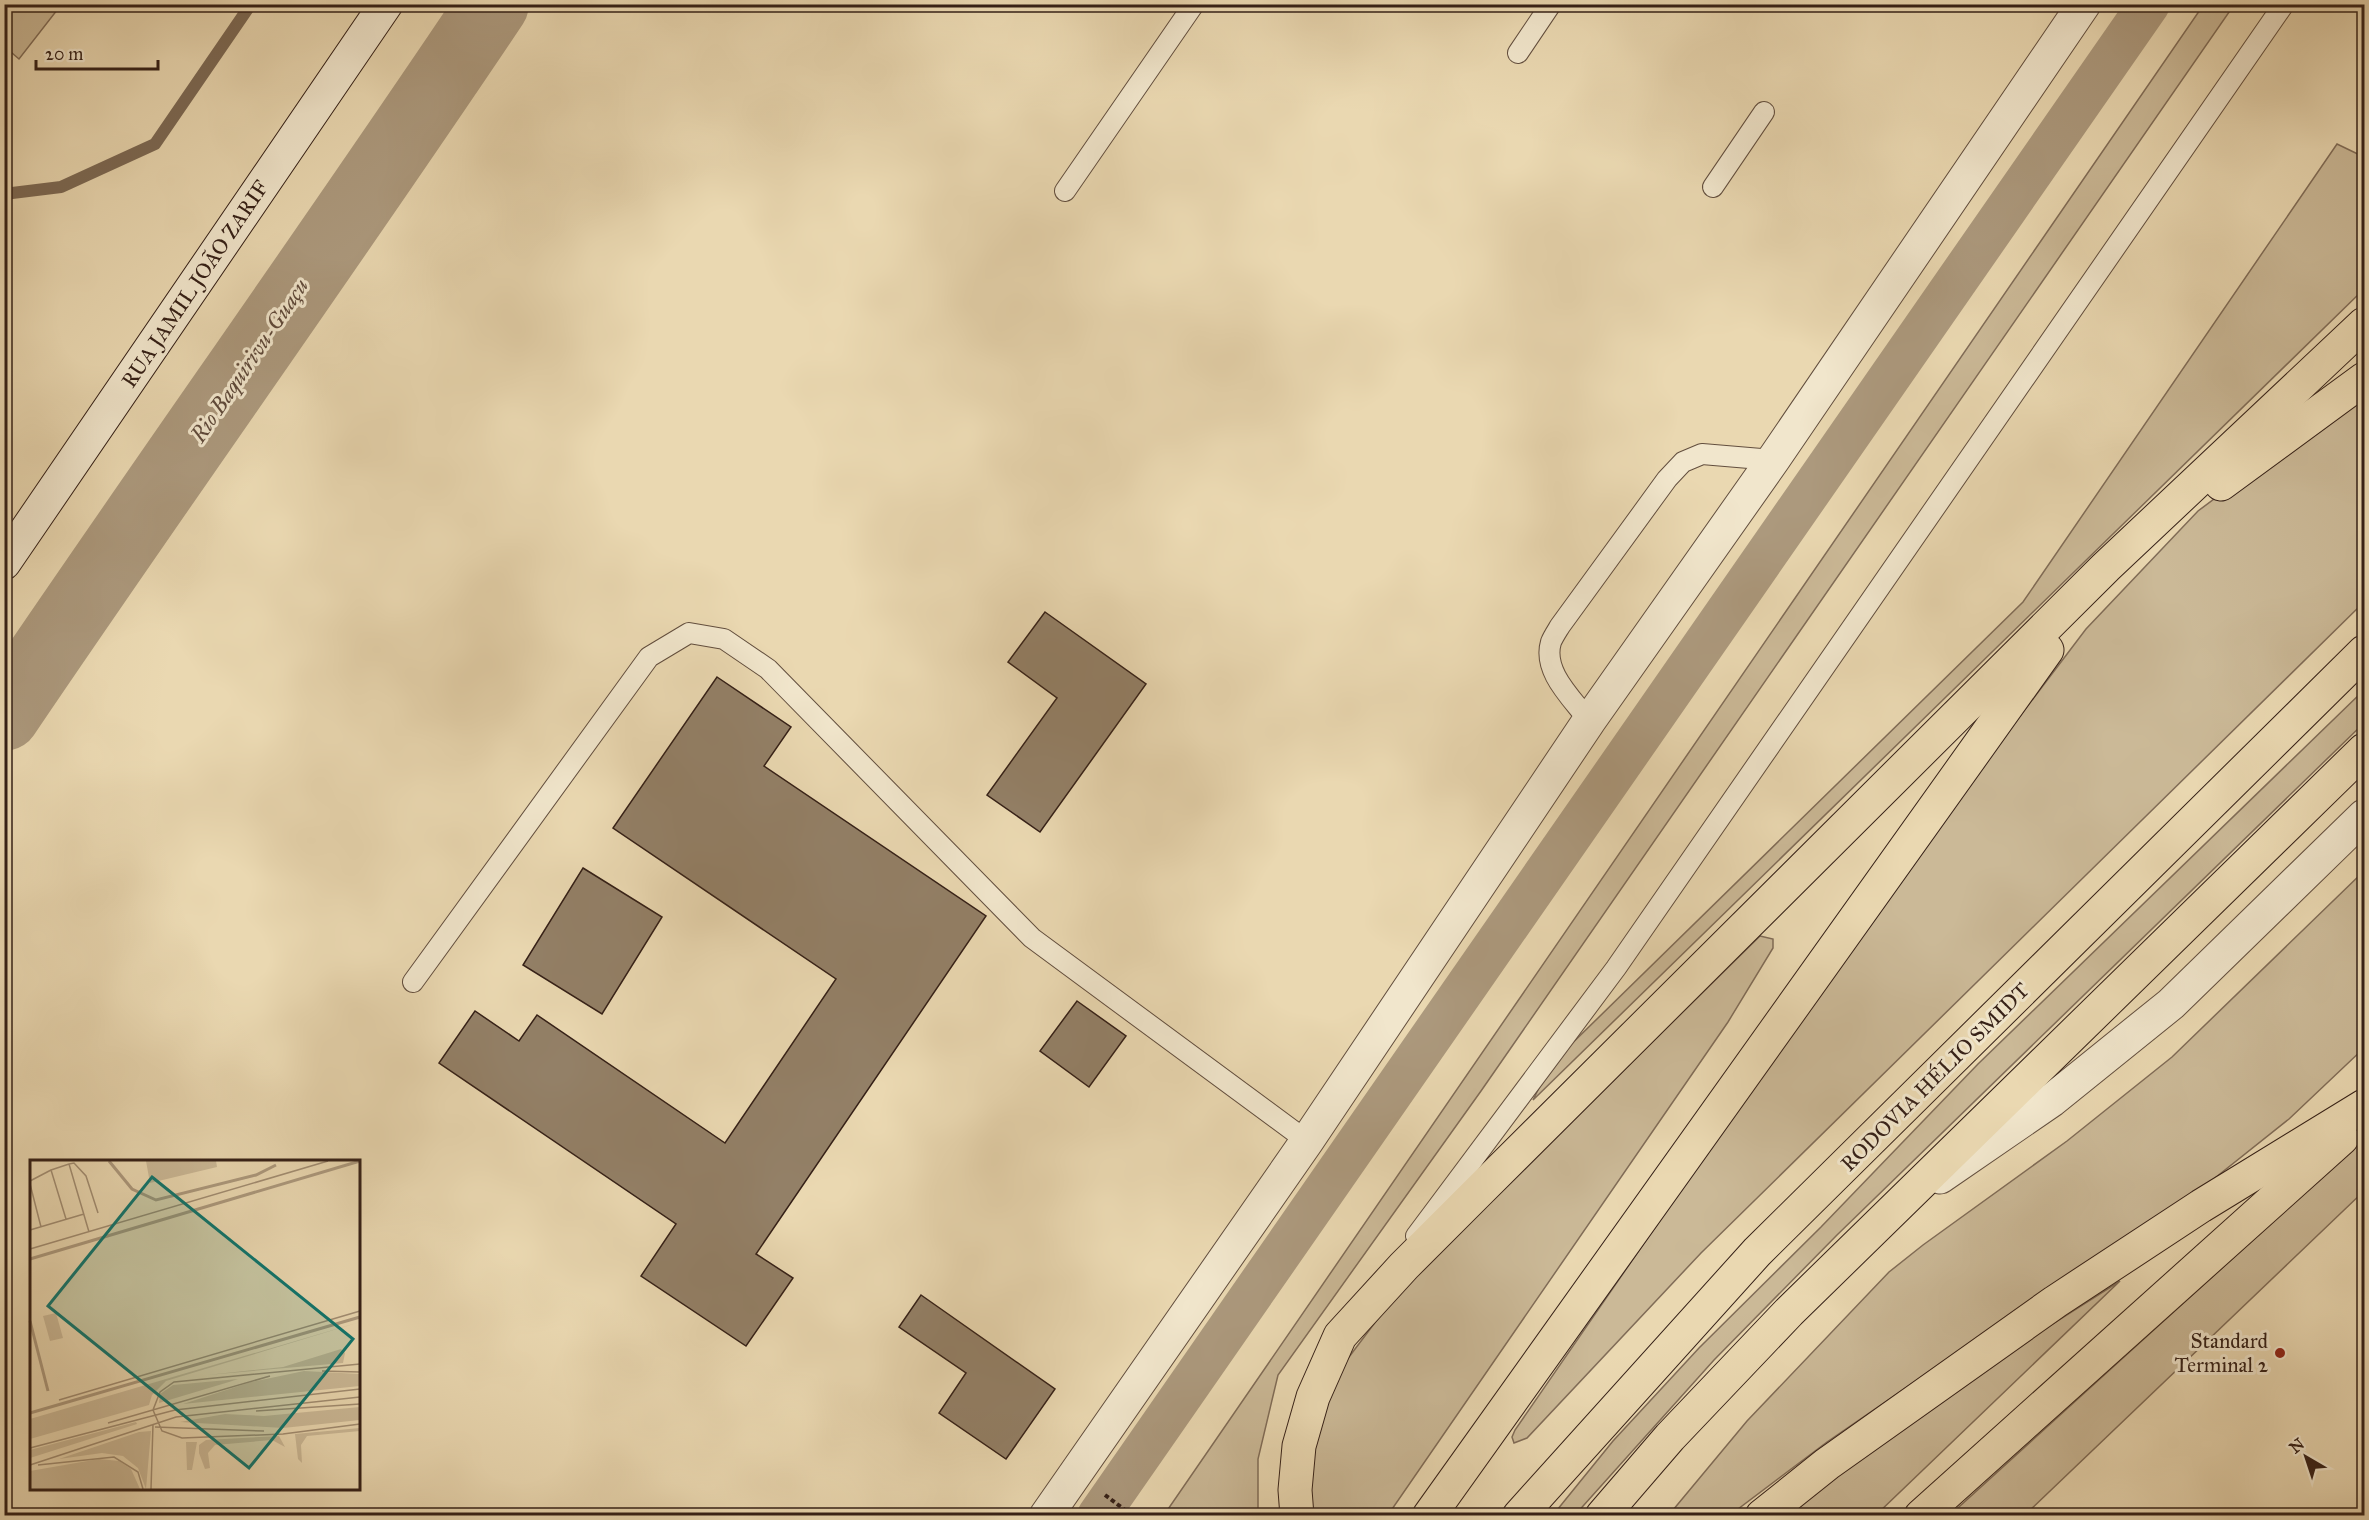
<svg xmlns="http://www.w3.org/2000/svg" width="2369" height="1520" font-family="'IM FELL Great Primer',serif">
<rect width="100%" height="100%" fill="#ead8b1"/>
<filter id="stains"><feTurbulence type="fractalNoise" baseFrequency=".00333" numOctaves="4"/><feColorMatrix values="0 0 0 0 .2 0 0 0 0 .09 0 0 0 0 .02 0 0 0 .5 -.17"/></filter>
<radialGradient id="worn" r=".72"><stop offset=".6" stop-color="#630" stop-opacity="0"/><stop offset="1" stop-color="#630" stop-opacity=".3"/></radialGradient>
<g fill="#cbb997" stroke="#806c57" stroke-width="1.5">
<polygon points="5,4 61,5 19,59 5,47"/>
<polygon points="2204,4 2234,5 1481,1091 1278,1375 1258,1459 1258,1515 1164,1515"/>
<polygon points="2337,144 2364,157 2364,289 1533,1100 1551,1064 2023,602"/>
<polygon points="2364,387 2364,602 1701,1253 1527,1438 1514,1443 1512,1437 1515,1430 1888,890 2086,629 2198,511"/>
<polygon points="2364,690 2364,723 1837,1235 1714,1360 1575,1515 1553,1515 1613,1441 1699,1348 1821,1227 1978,1064"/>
<polygon points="2364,871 2364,1048 2289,1119 2186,1201 2029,1303 1827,1442 1730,1515 1668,1516 1747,1421 1889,1272 1923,1245 2067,1141 2172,1057"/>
<polygon points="1760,936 1773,939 1773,948 1728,1022 1388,1515 1311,1515 1307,1441 1343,1365 1398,1292"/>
<polygon points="2364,1139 2364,1191 2025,1515 1949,1516"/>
<polygon points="2120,1281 1876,1515 1785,1516 1897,1423"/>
</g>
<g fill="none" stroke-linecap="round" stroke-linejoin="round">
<polyline stroke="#7c6954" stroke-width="12" points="4,194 61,187 155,144 251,4"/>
<polyline stroke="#ac997d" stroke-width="42" points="1098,1516 2149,4"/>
<path stroke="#ac997d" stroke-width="72" d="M4 715C165 477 333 243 493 4"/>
</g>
<g fill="#938067" stroke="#352017" stroke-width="1.5">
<polygon points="1045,612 1146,684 1040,832 987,795 1057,698 1008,662"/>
<polygon points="717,677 791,727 764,766 986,916 756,1254 793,1278 746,1346 641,1276 676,1224 439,1063 475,1011 519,1041 537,1015 725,1143 836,979 613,828"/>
<polygon points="583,868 662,917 602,1014 523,965"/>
<polygon points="1077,1001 1126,1036 1089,1087 1040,1051"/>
<polygon points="921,1295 1055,1389 1006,1459 939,1413 966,1373 899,1327"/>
</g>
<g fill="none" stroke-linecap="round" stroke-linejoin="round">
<defs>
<g id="service">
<polyline points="1518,53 1551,4"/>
<polyline points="1713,187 1764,112"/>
<polyline points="1065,191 1194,4"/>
<path d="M1589 721C1573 699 1542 672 1551 642 1553 637 1557 631 1560 626L1667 479 1683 462 1702 454 1773 460"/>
<polyline points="413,982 649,657 689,633 724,639 768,669 1032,938 1307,1141"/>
<polyline points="1416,1236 1616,968 2284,4"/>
</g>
<g id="minor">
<polyline points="1940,1177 2052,1100 2171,1004 2364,816"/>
<polyline points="1046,1516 1307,1141 1589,721 1773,460 2084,4"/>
</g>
<polyline id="secondary" points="4,563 386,4"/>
<g id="primary">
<polyline points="2221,484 2364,379"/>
<polyline points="1297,1516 1295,1490 1299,1446 1313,1397 1340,1336 1404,1266 1477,1193 2106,567 2364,324"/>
<polyline points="1429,1516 2047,650"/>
<polyline points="1519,1516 1757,1252 2364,652"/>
<polyline points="1602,1516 1670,1437 1789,1312 2364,750"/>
<polyline points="1762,1516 1827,1464 2055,1302 2201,1206 2364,1106"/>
<polyline points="1921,1516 2342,1138"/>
</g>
</defs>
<use href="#service" stroke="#624e3e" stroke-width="22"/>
<use href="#minor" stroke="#624e3e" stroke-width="35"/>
<use href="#secondary" stroke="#352017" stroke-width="35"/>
<use href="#primary" stroke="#352017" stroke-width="35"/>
<polyline stroke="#352017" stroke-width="4" stroke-dasharray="4.5 3" stroke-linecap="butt" points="1105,1495 1133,1516"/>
<use href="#service" stroke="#f1e6cc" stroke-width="20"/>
<use href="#minor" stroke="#f1e6cc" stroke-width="33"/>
<use href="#secondary" stroke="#f1e6cc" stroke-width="33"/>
<use href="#primary" stroke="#ead8b1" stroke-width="33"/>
</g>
<circle fill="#8f2418" stroke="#f1e6cc" stroke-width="2" cx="2280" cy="1353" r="6"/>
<g text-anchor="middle" stroke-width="6" stroke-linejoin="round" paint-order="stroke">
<g font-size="21" fill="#352017" stroke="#f1e6cc">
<text transform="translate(195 284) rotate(-56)" y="7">RUA JAMIL JOÃO ZARIF</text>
<text transform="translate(1935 1077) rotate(-45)" y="7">RODOVIA HÉLIO SMIDT</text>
</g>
<g font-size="21" fill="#352017" stroke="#f1e6cc" text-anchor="end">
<text x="2268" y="1348">Standard<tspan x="2268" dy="24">Terminal 2</tspan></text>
</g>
<g font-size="22" font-style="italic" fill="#5f4a3b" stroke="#f1e6cc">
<text transform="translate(249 360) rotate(-56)" y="8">Rio Baquirivu-Guaçu</text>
</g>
</g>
<g transform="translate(30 1160)">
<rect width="330" height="330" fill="#ead8b1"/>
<path d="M116 1H186L187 7 120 23ZM26 153 33 178 20 181 13 156ZM330 162 136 221 122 235 119 245 0 279V259ZM311 189 315 193 313 203 177 215 253 207ZM274 211 330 214V226L153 244 221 222ZM208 219 199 222 129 243 130 234 143 225ZM330 247V260L253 268 150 262 195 254 234 256ZM106 262 107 264 0 298V290ZM330 268V271L277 276 271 285 272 303 268 299 265 274ZM121 271 116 329 108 308 93 296 72 293 29 299 109 272ZM249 276 255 287 242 280 185 285 178 293 180 308 175 309 169 293V285L176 280ZM156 282H167L162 310H157ZM69 299 89 301 101 309 110 329H0V311Z" fill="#cbb997"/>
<path fill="none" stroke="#ac997d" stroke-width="3" d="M79 1 102 29 126 40 226 15 246 5M0 99 330 1M0 161 18 231M0 253 330 157"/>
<path fill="none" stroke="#a28e73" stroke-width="1.5" d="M39 4 59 72M0 21 21 10M0 24 11 67M36 59 21 10 39 4 44 3 56 16 68 53M0 70 54 54M0 89 298 1M330 204 144 222 130 232 123 250 132 271 152 278 253 274 330 264M292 211 330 212M29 240 330 151M226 251 330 244M78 263 240 216M125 267 234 271M0 288 145 250 330 229M0 305 146 257 330 237M8 305 84 297 108 312 113 329M121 329 123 264"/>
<path fill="#0f766e" fill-opacity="0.15" stroke="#0f766e" stroke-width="3" d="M122 17 323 179 219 308 18 146Z"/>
<rect width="330" height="330" fill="none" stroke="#352017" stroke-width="3"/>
</g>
<rect width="2369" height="1520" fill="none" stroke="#ead8b1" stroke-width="24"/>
<rect x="6" y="6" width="2357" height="1508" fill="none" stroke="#352017" stroke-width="3"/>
<rect x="12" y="12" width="2345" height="1496" fill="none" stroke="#352017" stroke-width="1.5"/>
<g transform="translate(2306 1457) rotate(321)" stroke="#f1e6cc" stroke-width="4.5" paint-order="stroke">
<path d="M0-4.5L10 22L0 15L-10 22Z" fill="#352017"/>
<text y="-9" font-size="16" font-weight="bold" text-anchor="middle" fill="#352017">N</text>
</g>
<path d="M36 60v9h122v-9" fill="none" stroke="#352017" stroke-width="3"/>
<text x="45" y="60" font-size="18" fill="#352017" stroke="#f1e6cc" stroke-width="4.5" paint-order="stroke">20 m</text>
<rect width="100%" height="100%" filter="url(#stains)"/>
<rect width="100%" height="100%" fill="url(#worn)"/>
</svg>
